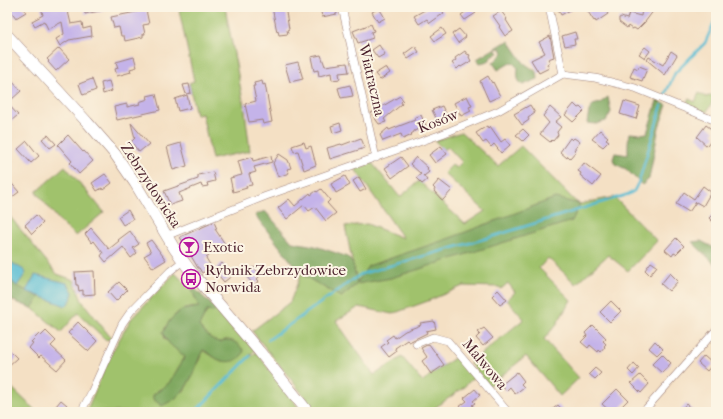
<svg xmlns="http://www.w3.org/2000/svg" width="723" height="419" font-family="'IM FELL French Canon',serif">
<rect width="100%" height="100%" fill="#fcf5e5"/>
<filter id="ink" filterUnits="userSpaceOnUse"><feTurbulence type="fractalNoise" baseFrequency=".025" numOctaves="2"/><feDisplacementMap in="SourceGraphic" scale="8" xChannelSelector="R" yChannelSelector="G"/><feConvolveMatrix kernelMatrix="1 2 1 2 8 2 1 2 1" color-interpolation-filters="sRGB"/></filter>
<filter id="wash" filterUnits="userSpaceOnUse"><feTurbulence type="fractalNoise" baseFrequency=".012" numOctaves="4" result="noise"/><feDisplacementMap in="SourceGraphic" scale="16" xChannelSelector="R" yChannelSelector="G"/><feGaussianBlur stdDeviation="0.9" result="paint"/><feColorMatrix in="noise" values="0 0 0 0 0 0 0 0 0 0 0 0 0 0 0 0 0 1.4 0 .05"/><feComposite in="paint" operator="in"/></filter>
<g filter="url(#wash)">
<rect width="100%" height="100%" fill="#f4e0c4"/>
<g fill="#a0c26c" stroke="#75704c">
<polygon points="194,7 225,7 245,111 250,151 212,159 202,114 196,115 189,83 194,81 179,10"/>
<polygon points="699,93 706,97 716,94 716,96 706,113 687,105 687,103 689,99 695,102"/>
<polygon points="461,132 498,166 521,146 575,201 580,204 614,197 657,241 628,271 608,255 576,284 548,258 539,268 571,300 556,325 544,339 579,378 560,396 526,356 489,386 470,363 524,319 507,300 515,292 508,283 501,289 499,287 463,286 428,301 392,314 359,307 336,321 374,375 402,357 423,382 430,375 456,357 474,377 463,388 429,412 317,412 252,331 290,302 301,274 341,297 357,284 345,226 367,224 403,238 355,169 372,163 400,197 419,181 465,224 485,211 444,173 452,165 456,168 462,162 448,147 444,150 435,141"/>
<polygon points="65,166 104,212 76,236 63,225 36,192"/>
<polygon points="7,213 57,274 74,280 82,301 112,339 106,340 78,313 61,332 32,308 11,300 7,291"/>
<path d="M175 273 192 290 199 307C195 308 193 307 189 308 176 310 169 321 163 332L165 339 185 357 169 384 157 391H184L195 370 203 350 214 357 226 340C224 341 222 342 220 342 212 343 204 331 199 326L207 311 214 312 217 309 255 350 226 379 256 352 302 412H86L111 354 131 319Z"/>
<polygon points="7,383 37,412 7,412"/>
</g>
<g fill="#80a860" stroke="#656446">
<path d="M509 41 515 50 524 63 537 72 538 79 523 85C517 81 517 76 518 68L512 62 498 70 493 63 503 53 501 48 495 49 498 53 492 55 489 61 480 63 477 59 504 43Z"/>
<polygon points="608,97 611,112 606,121 596,124 587,123 589,111 593,105 600,103"/>
<polygon points="657,101 667,105 659,127 649,179 642,185 626,169 615,164 613,159 615,153 628,155 628,142 630,133 640,134 647,133"/>
<polygon points="555,198 580,204 572,221 391,278 357,284 341,297 301,274 255,215 265,211 292,242 315,246 348,257 353,264 357,283 368,266 450,238"/>
<polygon points="701,241 716,249 716,265 692,242"/>
<polygon points="7,277 17,286 40,297 32,308 11,300 7,291"/>
<path d="M194 288 216 309 214 312 207 311 199 326C204 332 209 338 216 341 220 343 222 341 225 340 233 339 240 345 244 351 240 362 227 364 217 359 212 356 208 352 203 350 195 365 192 384 178 396 174 400 167 403 162 406L153 399V395L169 383 185 357C176 349 166 344 163 332L170 320 181 310 199 307 192 290Z"/>
</g>
<g fill="#55bbd3" stroke="#506d7f">
<polygon points="7,260 24,270 26,273 17,286 7,277"/>
<polygon points="35,275 67,283 73,292 71,300 66,306 26,291"/>
</g>
<g fill="none" stroke-linecap="round" stroke-linejoin="round">
<g stroke="#55bbd3" stroke-width="2.5">
<polyline points="665,95 675,73 705,43 716,18"/>
<polyline points="268,340 361,274 491,237 629,194 634,191 639,181 662,105"/>
<polyline points="195,412 250,356"/>
</g>
</g>
<g id="blocks">
<g fill="#c4b3e9">
<polygon points="8,7 23,7 26,12 16,18"/>
<polygon points="41,7 67,7 71,24 82,22 83,29 91,27 92,36 69,40 60,46 56,39 64,34 62,22 48,29 44,21 35,26 32,21 43,15"/>
<polygon points="84,7 104,7 104,10 85,14"/>
<polygon points="272,7 285,7 289,29 287,30 288,34 279,35 278,31 277,32"/>
<polygon points="320,7 336,7 337,14 322,17"/>
<polygon points="430,7 439,7 444,13 430,23 427,19 419,24 414,16"/>
<polygon points="472,7 476,13 465,20 461,15"/>
<polygon points="557,7 576,7 561,15"/>
<polygon points="585,7 604,7 608,14 596,22 595,20 594,21"/>
<polygon points="646,7 651,7 654,10 645,22 637,30 634,28 632,29 628,26 627,28 619,22 619,18 621,17 627,19 629,13 641,16 642,8"/>
<polygon points="379,8 385,18 378,22 372,12"/>
<polygon points="146,10 149,24 143,25 145,34 143,34 143,37 125,41 124,36 121,36 119,27 114,28 111,17"/>
<polygon points="501,11 507,19 506,20 513,31 505,36 499,27 500,26 493,16"/>
<polygon points="371,24 374,31 371,32 373,38 358,43 353,31"/>
<polygon points="442,28 446,34 435,41 431,36"/>
<polygon points="459,29 466,37 458,43 452,34"/>
<polygon points="575,32 577,39 574,39 575,44 565,46 562,36"/>
<polygon points="550,36 554,57 548,59 550,62 547,64 549,68 539,73 531,60 545,53 539,42"/>
<polygon points="379,45 385,54 378,58 372,50"/>
<polygon points="415,46 419,52 408,59 404,54"/>
<polygon points="645,47 650,51 645,58 639,54"/>
<polygon points="59,48 69,59 56,71 48,62 49,61 47,59"/>
<polygon points="465,51 467,54 470,55 469,57 471,61 461,67 460,66 457,69 452,63 456,60 455,58"/>
<polygon points="671,51 677,55 665,75 647,60 649,57 663,65"/>
<polygon points="321,55 325,66 347,63 349,72 339,73 340,79 332,80 331,73 319,76 318,70 314,71 311,57"/>
<polygon points="134,57 137,67 130,69 131,72 117,76 115,69 118,68 116,62"/>
<polygon points="298,62 303,79 290,82 285,65"/>
<polygon points="639,66 647,69 642,81 630,77 634,67 638,69"/>
<polygon points="386,67 390,73 380,80 375,74"/>
<polygon points="488,76 492,83 493,82 500,96 489,101 480,81"/>
<polygon points="92,79 96,90 83,95 79,84"/>
<polygon points="11,80 21,91 11,100 7,96 7,84"/>
<polygon points="109,81 112,91 103,94 101,83"/>
<polygon points="262,81 263,85 265,84 272,122 263,124 262,120 249,122 245,104 256,101 253,86 255,86 254,83"/>
<polygon points="189,84 191,93 186,94 183,85"/>
<polygon points="350,85 353,96 341,98 338,88"/>
<polygon points="156,94 160,110 117,120 114,107 127,104 127,107 140,104 139,102 148,99 147,96"/>
<polygon points="187,95 190,108 178,111 175,99"/>
<polygon points="400,96 403,100 401,102 402,104 384,119 386,122 379,124 371,113"/>
<polygon points="467,96 472,106 469,107 471,111 461,116 454,103"/>
<polygon points="624,101 640,106 636,119 620,114"/>
<polygon points="7,103 18,115 11,121 7,116"/>
<polygon points="574,104 578,108 580,107 584,111 573,122 565,115"/>
<polygon points="530,105 535,113 528,118 529,120 522,125 514,114"/>
<polygon points="442,106 447,116 437,120 432,110"/>
<polygon points="550,107 561,117 555,122 561,127 557,132 558,135 553,141 552,140 550,142 540,134 549,123 543,116"/>
<polygon points="421,115 426,126 414,131 414,132 411,134 412,135 403,139 401,134 383,141 380,135 388,128 389,130 415,120 414,118"/>
<polygon points="131,123 149,144 139,152 131,142 135,138"/>
<polygon points="340,123 342,130 333,133 331,126"/>
<polygon points="706,125 714,131 712,133 715,136 707,146 697,137"/>
<polygon points="487,126 488,128 490,126 501,142 505,139 510,145 501,153 494,144 491,147 486,141 483,143 476,133"/>
<polygon points="523,129 529,135 523,141 516,135"/>
<polygon points="600,130 608,137 606,139 609,141 603,147 592,139"/>
<polygon points="48,135 56,144 50,148 42,139"/>
<polygon points="68,135 83,152 84,151 93,161 79,174 70,163 72,161 58,145"/>
<polygon points="361,138 365,148 330,159 327,148 341,144 342,145"/>
<polygon points="570,138 572,140 574,138 580,142 574,150 576,151 570,158 568,156 567,158 560,152"/>
<polygon points="27,141 39,156 31,163 18,149"/>
<polygon points="304,142 306,148 311,146 316,165 304,170 298,151 294,152 292,146"/>
<polygon points="181,143 187,166 173,170 167,147"/>
<polygon points="441,146 447,154 435,163 429,155"/>
<polygon points="279,154 288,160 291,168 287,169 289,173 278,177 273,163"/>
<polygon points="271,156 272,162 254,167 256,172 249,174 252,185 246,186 247,188 233,192 230,178 242,175 238,161 252,157 253,161"/>
<polygon points="401,157 408,166 392,178 385,168"/>
<polygon points="416,157 428,168 427,169 429,172 424,176 423,175 427,180 422,184 416,178 421,174 410,164"/>
<polygon points="584,163 601,176 593,186 580,175 581,173 578,171"/>
<polygon points="213,172 215,181 207,183 208,186 202,187 201,184 179,193 182,201 170,205 164,191 198,179 198,175"/>
<polygon points="105,174 112,183 103,190 102,188 97,191 92,183"/>
<polygon points="345,176 350,185 336,193 331,184"/>
<polygon points="359,177 366,189 360,192 353,181"/>
<polygon points="7,178 19,192 7,201"/>
<polygon points="439,180 452,190 443,200 441,199 434,191 435,189 433,187"/>
<polygon points="703,186 711,192 703,206 696,202 689,212 676,204 684,192 694,199"/>
<polygon points="321,189 330,200 327,203 336,213 326,221 315,207 309,211 304,205 287,219 278,208 289,199 295,206 310,193 311,195 316,191 317,192"/>
<polygon points="128,210 133,219 123,225 118,217"/>
<polygon points="716,211 716,225 709,218"/>
<polygon points="36,215 43,223 32,234 25,225"/>
<polygon points="214,222 217,229 215,229 229,250 224,254 217,244 205,249 209,256 206,258 212,268 202,273 199,268 198,268 180,237"/>
<polygon points="91,228 109,249 119,241 118,240 130,231 139,244 133,248 137,253 131,258 123,247 106,262 101,256 103,253 94,241 92,243 85,234"/>
<polygon points="676,238 684,246 676,254 674,253 672,256 665,250"/>
<polygon points="151,240 166,260 153,268 144,256 151,252 146,243"/>
<polygon points="651,262 657,266 650,275 645,270"/>
<polygon points="222,263 233,275 224,282 214,270"/>
<polygon points="254,267 261,275 257,279 259,281 254,285 245,275"/>
<polygon points="94,271 95,294 83,295 83,290 79,291 78,285 76,285 75,272"/>
<polygon points="670,273 678,281 669,291 661,284"/>
<polygon points="119,282 127,290 116,301 108,292"/>
<polygon points="498,290 507,300 500,305 492,296"/>
<polygon points="611,301 621,311 610,322 600,312"/>
<polygon points="434,321 436,329 426,331 427,333 409,342 407,340 395,348 397,351 389,357 381,347 388,342 386,340 393,335 395,338 405,331 421,325 420,323"/>
<polygon points="78,322 97,341 88,351 68,333"/>
<polygon points="593,325 606,338 603,341 606,344 604,346 605,347 601,352 599,350 598,352 590,345 588,348 581,342 587,336 585,333"/>
<polygon points="484,328 493,338 483,346 476,338 480,334 478,332"/>
<polygon points="46,331 56,341 51,346 66,360 57,370 41,356 39,358 29,348 33,343 31,342 39,334 41,336"/>
<polygon points="655,341 663,349 657,355 649,348"/>
<polygon points="429,344 444,365 431,374 422,361 427,357 421,348"/>
<polygon points="7,348 17,358 7,367"/>
<polygon points="662,354 671,363 662,373 652,364"/>
<polygon points="704,356 713,364 707,371 698,363"/>
<polygon points="634,363 639,368 633,375 628,370"/>
<polygon points="595,368 601,373 595,379 589,374"/>
<polygon points="517,372 524,381 521,384 524,387 515,394 510,387 506,391 501,385"/>
<polygon points="640,375 649,384 641,393 631,383"/>
<polygon points="475,389 480,395 473,401 475,403 472,405 476,409 472,412 463,412 459,407 467,401 464,398"/>
<polygon points="617,389 628,400 616,412 611,412 602,404"/>
<polygon points="61,400 67,405 61,412 51,412"/>
<polygon points="686,404 695,412 679,412"/>
<polygon points="558,405 564,412 549,412"/>
</g>
</g>
</g>
<g filter="url(#ink)">
<use href="#blocks" fill-opacity="0" stroke="#9f8078" stroke-width="1"/>
<g fill="none" stroke-linecap="round" stroke-linejoin="round">
<defs>
<g id="street">
<polyline points="342,7 376,158"/>
<polyline points="549,7 563,74"/>
<polyline points="166,236 266,196 442,134 498,111 563,74 595,78 635,88 716,121"/>
<polyline points="416,344 433,337 448,341 508,412"/>
<polyline points="81,412 91,393 122,324 131,311 170,271 183,261"/>
<polyline points="643,412 716,330"/>
</g>
<polyline id="secondary" points="7,35 87,122 115,154 135,183 174,248 189,269 259,351 308,412"/>
</defs>
<use href="#street" stroke="#9f8078" stroke-width="8"/>
<use href="#secondary" stroke="#9f8078" stroke-width="12"/>
<use href="#street" stroke="#fff" stroke-width="7"/>
<use href="#secondary" stroke="#fff" stroke-width="11"/>
</g>
</g>
<defs>
<symbol id="bar-ring" viewBox="-11 -11 22 22"><circle r="9.5" fill="#fcf5e5" stroke="#b5179e" stroke-width="1.5"/><path d="M-6-5H6L.8 .8V4.5H3.5V6h-7V4.5H-.8V.8Z" fill="#b5179e"/></symbol>
<symbol id="bus-ring" viewBox="-11 -11 22 22"><circle r="9.5" fill="#fcf5e5" stroke="#b5179e" stroke-width="1.5"/><path d="M-5-6H5V4H4V6H2V4H-2V6H-4V4H-5ZM-3.5-4V0h7V-4ZM-3.5 1.2v1.5H-2V1.2ZM2 1.2v1.5H3.5V1.2Z" fill="#b5179e"/></symbol>
</defs>
<g fill-rule="evenodd">
<use href="#bar-ring" x="178" y="236" width="22" height="22"/>
<use href="#bus-ring" x="180" y="268" width="22" height="22"/>
</g>
<g text-anchor="middle" stroke-width="4" stroke-linejoin="round" paint-order="stroke">
<g font-size="15" fill="#4a1f2b" stroke="#fcf5e5">
<text transform="translate(372 80) rotate(77)" y="5">Wiatraczna</text>
<text transform="translate(438 121) rotate(-21)" y="5">Kosów</text>
<text transform="translate(151 185) rotate(57)" y="5">Zebrzydowicka</text>
<text transform="translate(485 364) rotate(50)" y="5">Malwowa</text>
</g>
<g font-size="15" fill="#4a1f2b" stroke="#fcf5e5" text-anchor="start">
<text x="203" y="252">Exotic</text>
<text x="205" y="275">Rybnik Zebrzydowice<tspan x="205" dy="17">Norwida</tspan></text>
</g>
</g>
<rect width="723" height="419" fill="none" stroke="#fcf5e5" stroke-width="24"/>
</svg>
